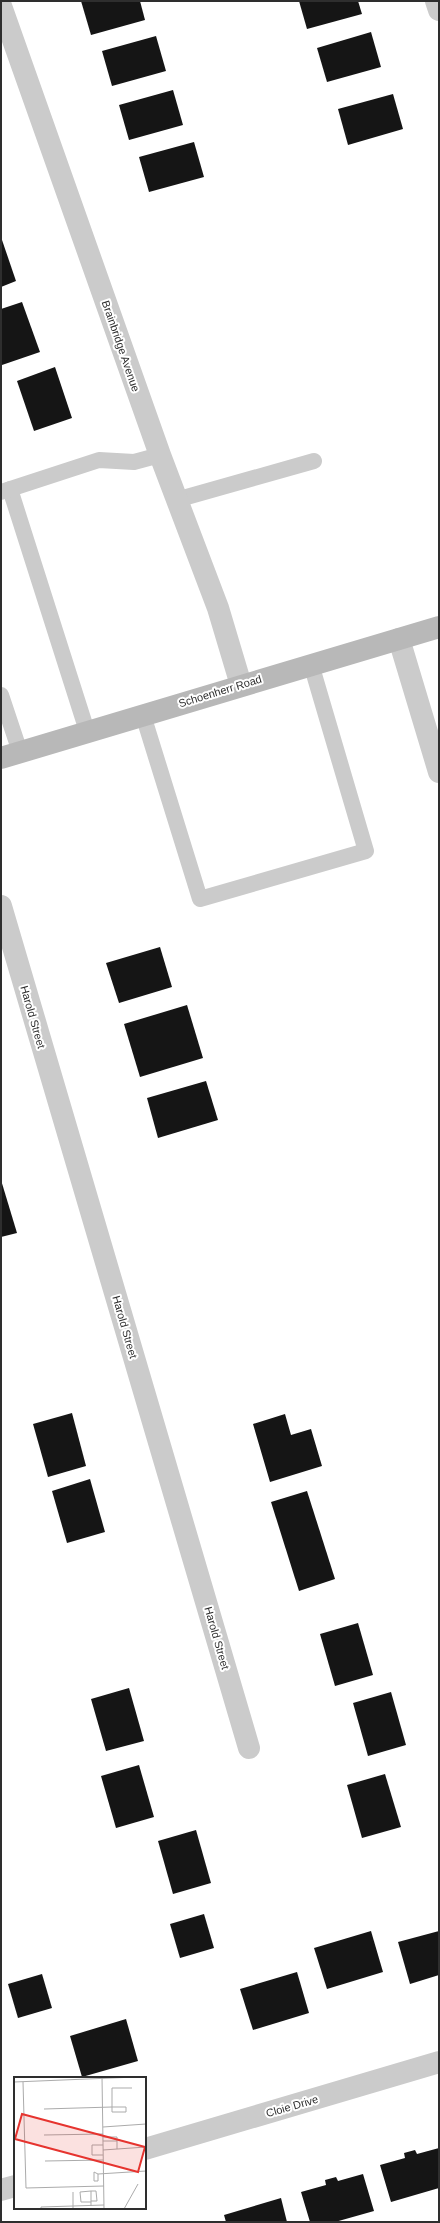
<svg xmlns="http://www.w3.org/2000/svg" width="440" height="2223" font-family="Helvetica,sans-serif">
<rect width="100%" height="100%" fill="#fff"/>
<g fill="#151515">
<polygon points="81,1 140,1 145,20 91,35"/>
<polygon points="299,1 358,1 362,14 307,29"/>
<polygon points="371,32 381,67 327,82 317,48"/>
<polygon points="156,36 166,71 112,86 102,51"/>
<polygon points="173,90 183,125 129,140 119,105"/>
<polygon points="393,94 403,129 348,145 338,109"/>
<polygon points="194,142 204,177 149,192 139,157"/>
<polygon points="1,237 16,281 1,287"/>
<polygon points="22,302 40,352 2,365 1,309"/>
<polygon points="55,367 72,418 34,431 17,381"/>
<polygon points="160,947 172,987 119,1003 106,963"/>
<polygon points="187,1005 203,1058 140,1077 124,1024"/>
<polygon points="206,1081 218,1120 158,1138 147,1098"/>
<polygon points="1,1180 17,1233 1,1237"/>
<polygon points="72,1413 86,1466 48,1477 33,1424"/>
<polygon points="285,1414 291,1435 311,1429 322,1466 270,1482 253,1424"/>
<polygon points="90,1479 105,1532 67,1543 52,1491"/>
<polygon points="307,1491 335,1579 299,1591 271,1502"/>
<polygon points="358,1623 373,1675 335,1686 320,1634"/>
<polygon points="129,1688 144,1741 106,1751 91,1699"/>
<polygon points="391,1692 406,1745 368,1756 353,1703"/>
<polygon points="139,1765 154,1817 116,1828 101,1776"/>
<polygon points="385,1774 401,1827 362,1838 347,1785"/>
<polygon points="196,1830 211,1883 173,1894 158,1841"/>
<polygon points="204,1914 214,1948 180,1958 170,1924"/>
<polygon points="371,1931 383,1972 327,1989 314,1948"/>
<polygon points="439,1931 439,1975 410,1984 398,1942"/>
<polygon points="297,1972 309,2013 253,2030 240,1989"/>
<polygon points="42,1974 52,2008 18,2018 8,1984"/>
<polygon points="126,2019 138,2061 82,2077 70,2036"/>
<polygon points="439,2148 439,2188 391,2202 380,2165 405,2158 404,2153 415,2150 417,2154"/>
<polygon points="363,2174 374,2211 335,2222 310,2222 301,2192 326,2185 325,2180 336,2177 338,2181"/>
<polygon points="281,2198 287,2222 226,2222 224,2215"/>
</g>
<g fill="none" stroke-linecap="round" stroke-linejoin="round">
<g stroke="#cbcbcb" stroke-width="16">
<polyline points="10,489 87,731"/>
<polyline points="1,492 99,460 134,462 160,455"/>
<polyline points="176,500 314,461"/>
<polyline points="1,695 20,752"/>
<polyline points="143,715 200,899 366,851 311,664"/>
</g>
<g stroke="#cbcbcb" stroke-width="22">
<polyline points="436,1 439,10"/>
<polyline points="1,6 160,455 218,608 241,685"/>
<polyline points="399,639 439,772"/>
<polyline points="1,906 249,1748"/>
<polyline points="145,2149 439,2062"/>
<polyline points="1,2190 15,2186"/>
</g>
<polyline stroke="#b8b8b8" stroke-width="22" points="1,758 439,627"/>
</g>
<g text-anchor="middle" stroke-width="4" stroke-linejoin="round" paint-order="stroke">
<g font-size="11" fill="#2e2e2e" stroke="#fff">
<text transform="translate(121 346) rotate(71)" y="4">Brainbridge Avenue</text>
<text transform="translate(220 691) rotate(-17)" y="4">Schoenherr Road</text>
<text transform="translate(33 1017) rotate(74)" y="4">Harold Street</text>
<text transform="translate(125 1327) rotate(74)" y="4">Harold Street</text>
<text transform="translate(217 1638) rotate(74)" y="4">Harold Street</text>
<text transform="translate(292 2106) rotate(-16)" y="4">Cloie Drive</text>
</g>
</g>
<g transform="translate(14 2077)">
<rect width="132" height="132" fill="#fff"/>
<path fill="none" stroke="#ababab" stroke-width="1" d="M88 0 90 132M0 5 122 0M9 5 12 111 90 109M98 30H112V35H98ZM30 32 98 30V11H118M89 50 132 47M30 58 89 57M89 60H103V72M89 64H103M89 68H78V78H89M89 73 132 70M31 84 89 83M84 97 80 95V104H84V97L132 94M77 114 66 115 67 125H77M77 124H83L82 114H77V129M27 132V130L59 129V115M59 132V129L90 128M110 132 124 107"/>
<path fill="#e6342f" fill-opacity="0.15" stroke="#e6342f" stroke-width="2" d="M8 37 131 70 124 95 1 62Z"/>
<rect width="132" height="132" fill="none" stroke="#2e2e2e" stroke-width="2"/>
</g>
<rect width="440" height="2223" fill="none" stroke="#2e2e2e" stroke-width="4"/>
</svg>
